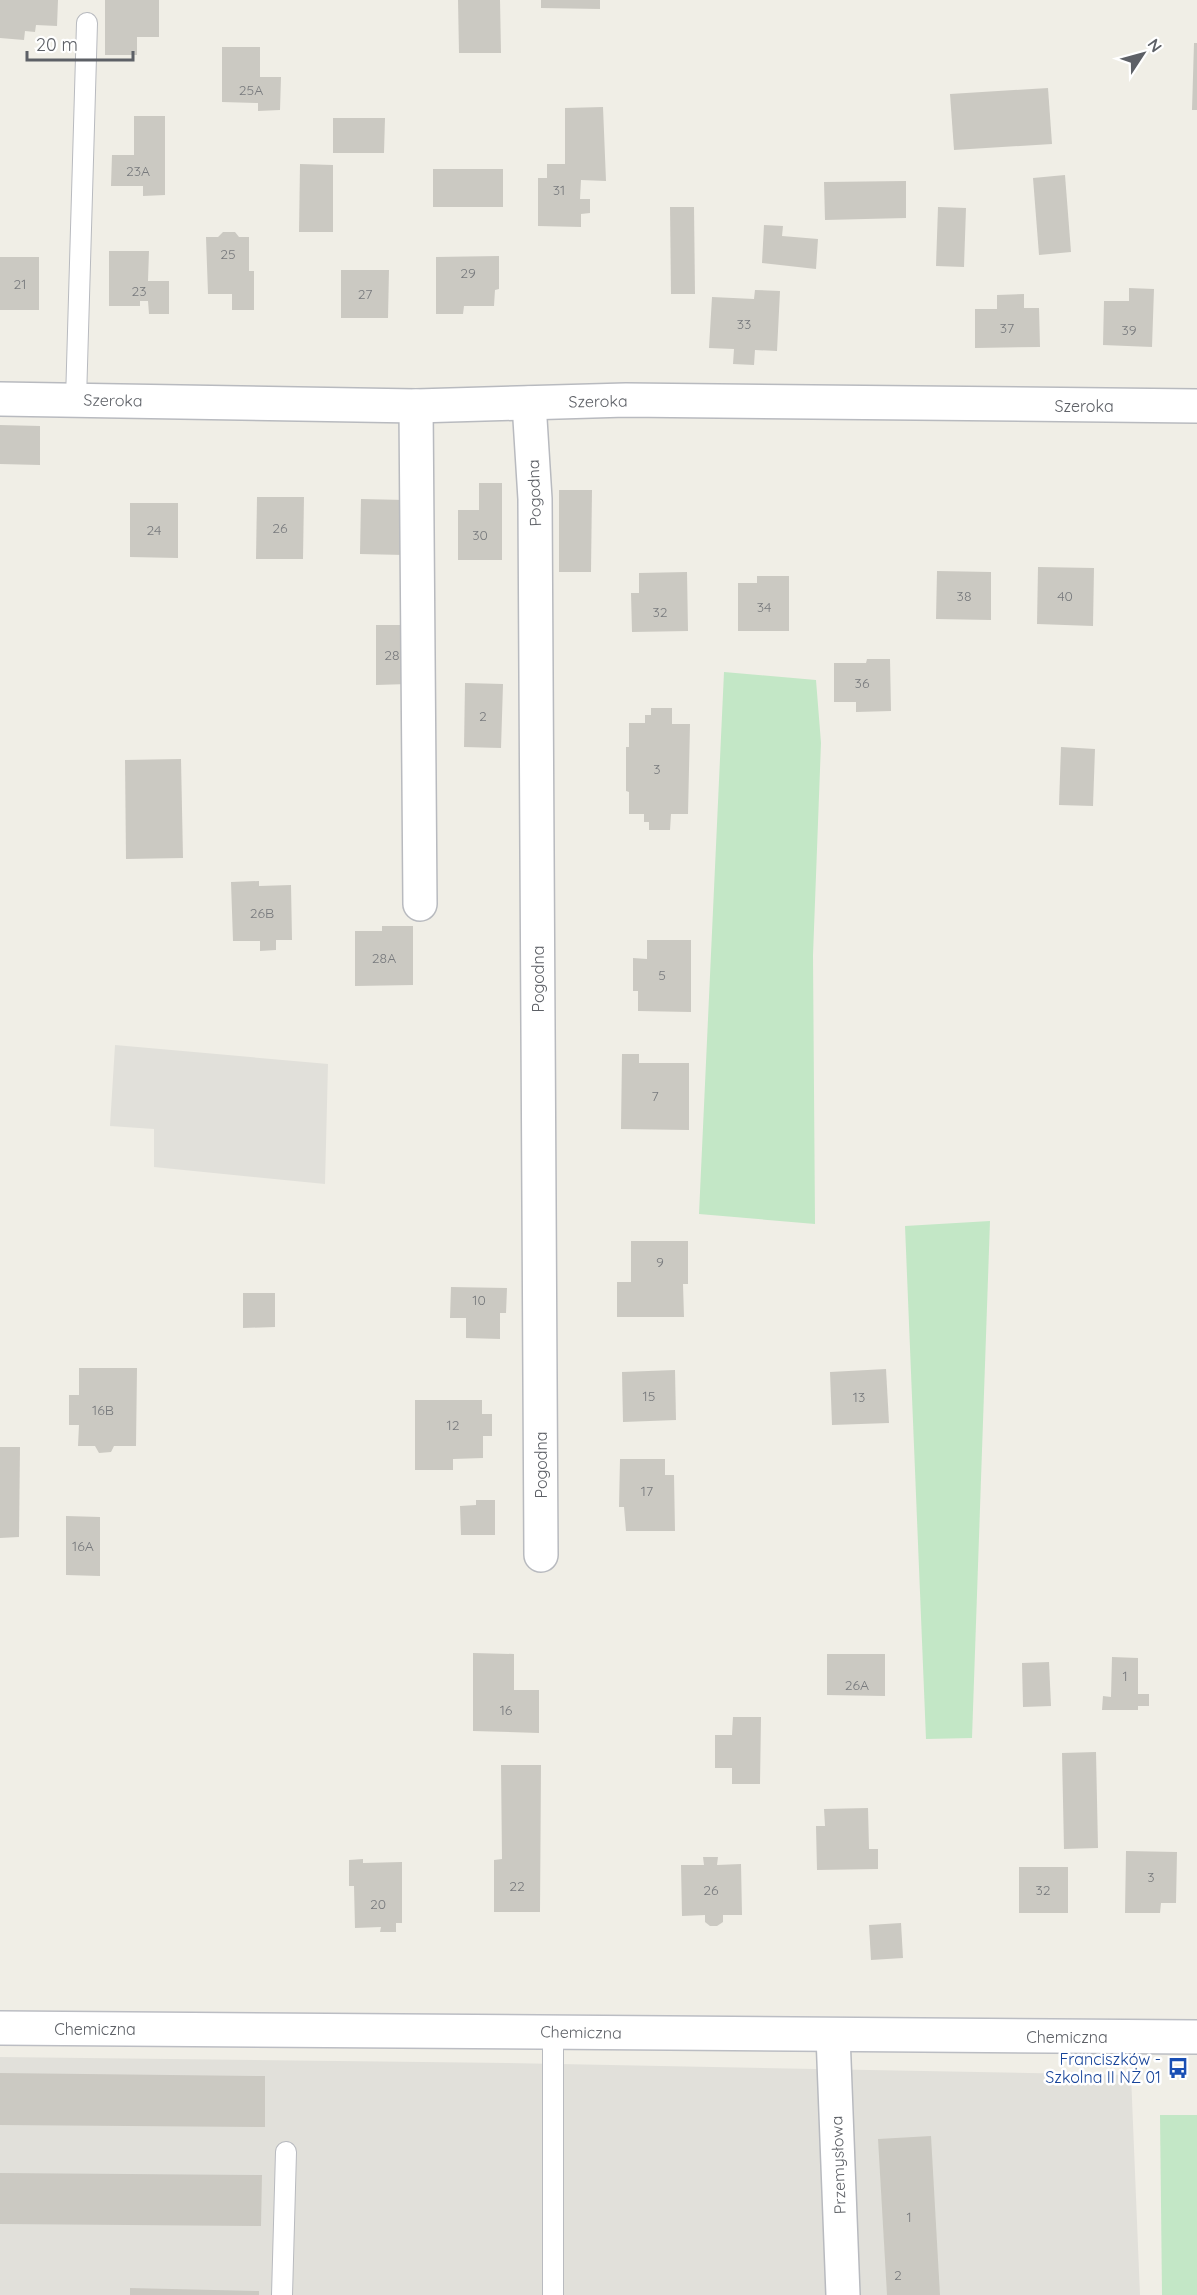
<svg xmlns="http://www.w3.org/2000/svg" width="1197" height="2295" font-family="Quicksand,sans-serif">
<rect width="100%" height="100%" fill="#f0eee6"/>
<g fill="#e1e0da">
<polygon points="115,1045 328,1064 325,1184 154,1167 154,1129 110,1126"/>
<polygon points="0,2057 507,2063 1131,2075 1140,2295 0,2295"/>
</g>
<g fill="#c3e7c6">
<polygon points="724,672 816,680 821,743 813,955 815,1224 699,1214"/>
<polygon points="990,1221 972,1738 926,1739 905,1226"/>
<polygon points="1160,2115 1197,2115 1197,2295 1162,2295"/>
</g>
<g fill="#cbc9c2">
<polygon points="0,0 58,0 57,26 36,25 35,32 25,31 24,40 0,38"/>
<polygon points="105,0 159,0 159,37 137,37 137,55 105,55"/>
<polygon points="458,0 500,0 501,53 459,53"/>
<polygon points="541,0 600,0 600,9 541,8"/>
<polygon points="1194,43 1197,43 1197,110 1192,110"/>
<polygon points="222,47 260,47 260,77 281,77 280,110 258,111 258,103 222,102"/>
<polygon points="1048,88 1052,144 954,150 950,94"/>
<polygon points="603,107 606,181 581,180 580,199 590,199 590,213 581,214 581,227 538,226 538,178 547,178 547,164 565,164 565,108"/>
<polygon points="134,116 165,116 165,195 143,196 143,186 111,186 112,155 134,155"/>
<polygon points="333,118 385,118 384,153 333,153"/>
<polygon points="300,164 333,165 333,232 299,232"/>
<rect x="433" y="169" width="70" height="38"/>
<polygon points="1065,175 1071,252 1039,255 1033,178"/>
<polygon points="906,181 906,218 825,220 824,182"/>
<polygon points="670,207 694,207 695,294 671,294"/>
<polygon points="938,207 966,208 964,267 936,266"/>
<polygon points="764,225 783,226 782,236 818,239 816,269 762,263"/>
<polygon points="223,232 235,232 239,237 249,237 249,271 254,271 254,310 232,310 232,294 208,294 206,237 218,237"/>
<polygon points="109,251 149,251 148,281 169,281 169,314 149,314 148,301 140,301 140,306 109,306"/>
<polygon points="499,256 499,289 495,290 494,306 464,306 463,314 436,314 436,257"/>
<rect x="0" y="257" width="39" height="53"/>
<polygon points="341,270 389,270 388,318 341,318"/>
<polygon points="1129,288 1154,289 1152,347 1103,345 1104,301 1129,301"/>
<polygon points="755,290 780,291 777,351 755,350 754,365 733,364 734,349 709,348 712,297 754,299"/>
<polygon points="1024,294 1024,308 1039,308 1040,347 975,348 975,309 997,309 997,295"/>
<polygon points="0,425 40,426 40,465 0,464"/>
<polygon points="479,483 502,483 502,560 458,560 458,510 479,510"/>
<polygon points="559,490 592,490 591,572 559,572"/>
<polygon points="257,497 304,497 303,559 256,559"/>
<polygon points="361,499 405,500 404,555 360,554"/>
<polygon points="130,503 178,503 178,558 130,557"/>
<polygon points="1038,567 1094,568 1093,626 1037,624"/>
<polygon points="937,571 991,572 991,620 936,619"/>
<polygon points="687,572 688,631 632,632 631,593 639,593 639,573"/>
<polygon points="757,576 789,576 789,631 738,631 738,583 757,583"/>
<polygon points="376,625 408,625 408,684 376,685"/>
<polygon points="867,659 890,659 891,711 856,712 856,702 834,702 834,663 866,663"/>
<polygon points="465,683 503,684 501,748 464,747"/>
<polygon points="651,708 672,708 672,724 690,724 688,814 671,814 670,830 649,830 649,822 644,822 644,814 629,814 629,792 626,791 626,747 629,747 629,723 645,723 645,715 651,715"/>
<polygon points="1061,747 1095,749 1093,806 1059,805"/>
<polygon points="181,759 183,858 126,859 125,760"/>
<polygon points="259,881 259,886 291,885 292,940 276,940 276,950 260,951 260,941 233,941 231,882"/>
<polygon points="382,926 413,926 413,985 355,986 355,931 382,931"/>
<polygon points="647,940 691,940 691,1012 638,1011 638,991 633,991 633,958 647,959"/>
<polygon points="622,1054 639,1054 639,1063 689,1063 689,1130 621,1129"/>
<polygon points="631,1241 688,1241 688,1284 683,1284 684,1317 617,1317 617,1282 631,1282"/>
<polygon points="451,1287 507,1288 506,1313 500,1313 500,1339 466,1338 466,1318 450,1318"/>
<polygon points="243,1293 275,1293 275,1327 243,1328"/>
<polygon points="79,1368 137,1368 136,1446 114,1446 111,1452 99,1453 95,1446 78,1446 79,1425 69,1425 69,1395 79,1395"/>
<polygon points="886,1369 889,1423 832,1425 830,1372"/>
<polygon points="675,1370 676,1420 623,1422 622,1372"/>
<polygon points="415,1400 482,1400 482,1414 492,1414 492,1436 483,1436 483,1458 453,1459 453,1470 415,1470"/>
<polygon points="0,1447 20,1447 19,1537 0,1538"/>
<polygon points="620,1459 665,1459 665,1475 674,1475 675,1531 626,1531 624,1507 619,1507"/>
<polygon points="476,1500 495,1500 495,1535 461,1535 460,1506 476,1505"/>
<polygon points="66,1516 100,1517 100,1576 66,1575"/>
<polygon points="473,1653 514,1654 514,1690 539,1690 539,1733 473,1731"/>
<polygon points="827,1654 885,1654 885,1696 827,1695"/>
<polygon points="1112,1657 1138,1658 1138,1694 1149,1694 1149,1706 1138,1706 1138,1710 1102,1710 1103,1696 1111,1697"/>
<polygon points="1049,1662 1051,1706 1023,1707 1022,1663"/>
<polygon points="733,1717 761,1717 760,1784 732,1784 732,1768 715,1768 715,1735 732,1735"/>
<polygon points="1096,1752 1098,1848 1064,1849 1062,1753"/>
<polygon points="501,1765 541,1765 540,1912 494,1912 494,1860 502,1859"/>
<polygon points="868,1808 869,1849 878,1849 878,1869 817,1870 816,1826 825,1826 824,1809"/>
<polygon points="1126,1851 1177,1852 1176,1903 1161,1903 1160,1913 1125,1913"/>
<polygon points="703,1857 718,1857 717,1865 741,1864 742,1915 723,1915 723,1922 717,1926 710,1926 705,1922 705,1915 682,1916 681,1865 704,1865"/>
<polygon points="363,1859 363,1863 402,1862 402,1923 396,1923 396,1932 380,1932 381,1927 355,1928 354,1886 349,1886 349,1860"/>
<rect x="1019" y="1867" width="49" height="46"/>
<polygon points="901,1923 903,1958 871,1960 869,1925"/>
<polygon points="0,2073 265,2076 265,2127 0,2125"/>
<polygon points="931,2136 940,2295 887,2295 878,2139"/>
<polygon points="0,2173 262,2175 261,2226 0,2224"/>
<polygon points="130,2288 259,2291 259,2295 130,2295"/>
</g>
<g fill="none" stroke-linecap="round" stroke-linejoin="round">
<defs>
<g id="lane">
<polyline points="76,400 87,23"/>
<polyline points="553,2032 553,2295"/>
<polyline points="282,2295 286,2152"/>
</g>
<g id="street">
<polyline points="0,399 416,406 626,400 1197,406"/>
<polyline points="529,403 535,499 541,1555"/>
<polyline points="416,406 420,904"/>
<polyline points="833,2035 843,2295"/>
</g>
<polyline id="secondary" points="0,2028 1197,2037"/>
</defs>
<use href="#lane" stroke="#b8babf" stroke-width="22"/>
<use href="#street" stroke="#b8babf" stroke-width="36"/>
<use href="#secondary" stroke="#bbbdc3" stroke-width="36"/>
<use href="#lane" stroke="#fff" stroke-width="20"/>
<use href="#street" stroke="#fff" stroke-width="33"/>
<use href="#secondary" stroke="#fff" stroke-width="33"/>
</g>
<defs>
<symbol id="bus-bare" viewBox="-9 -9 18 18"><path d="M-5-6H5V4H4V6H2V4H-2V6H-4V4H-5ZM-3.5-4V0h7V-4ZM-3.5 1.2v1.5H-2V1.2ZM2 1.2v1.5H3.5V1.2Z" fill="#1a4fb4" stroke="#fff" stroke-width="2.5" paint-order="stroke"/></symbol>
</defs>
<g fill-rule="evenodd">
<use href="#bus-bare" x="1163" y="2053" width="30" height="30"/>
</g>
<g text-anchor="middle" stroke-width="5" stroke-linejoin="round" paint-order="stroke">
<g font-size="14" fill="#787a7d">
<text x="251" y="95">25A</text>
<text x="138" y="176">23A</text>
<text x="559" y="195">31</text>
<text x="228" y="259">25</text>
<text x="468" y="278">29</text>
<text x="20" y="289">21</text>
<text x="139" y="296">23</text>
<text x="365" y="299">27</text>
<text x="744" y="329">33</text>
<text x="1007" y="333">37</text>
<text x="1129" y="335">39</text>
<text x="280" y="533">26</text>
<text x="154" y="535">24</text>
<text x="480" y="540">30</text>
<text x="964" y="601">38</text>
<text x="1065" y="601">40</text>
<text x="764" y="612">34</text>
<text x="660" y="617">32</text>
<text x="392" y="660">28</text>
<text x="862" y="688">36</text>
<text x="483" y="721">2</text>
<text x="657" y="774">3</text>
<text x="262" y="918">26B</text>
<text x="384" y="963">28A</text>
<text x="662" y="980">5</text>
<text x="655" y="1101">7</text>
<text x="660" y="1267">9</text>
<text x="479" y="1305">10</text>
<text x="649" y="1401">15</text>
<text x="859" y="1402">13</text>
<text x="103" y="1415">16B</text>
<text x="453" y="1430">12</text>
<text x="647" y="1496">17</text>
<text x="83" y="1551">16A</text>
<text x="1125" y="1681">1</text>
<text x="857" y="1690">26A</text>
<text x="506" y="1715">16</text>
<text x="1151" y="1882">3</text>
<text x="517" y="1891">22</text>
<text x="711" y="1895">26</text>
<text x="1043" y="1895">32</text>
<text x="378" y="1909">20</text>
<text x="909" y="2222">1</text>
<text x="898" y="2280">2</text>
</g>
<g font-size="16" fill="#5d6066" stroke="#fff">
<text transform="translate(113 400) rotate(1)" y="6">Szeroka</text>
<text transform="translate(598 401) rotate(-1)" y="6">Szeroka</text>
<text x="1084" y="412">Szeroka</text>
<text transform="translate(534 493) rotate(-92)" y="6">Pogodna</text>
<text transform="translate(538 979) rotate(-90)" y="6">Pogodna</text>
<text transform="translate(541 1465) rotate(-90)" y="6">Pogodna</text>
<text x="95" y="2035">Chemiczna</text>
<text transform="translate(581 2032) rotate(1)" y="6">Chemiczna</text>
<text x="1067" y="2043">Chemiczna</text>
<text transform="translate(838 2165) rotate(-92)" y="6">Przemysłowa</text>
</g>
<g font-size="16" fill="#164399" stroke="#fff" text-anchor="end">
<text x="1161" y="2065">Franciszków -<tspan x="1161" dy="18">Szkolna II NŻ 01</tspan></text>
</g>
</g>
<g transform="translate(1143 54) rotate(54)" stroke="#ffffff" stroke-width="4.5" paint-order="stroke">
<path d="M0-4.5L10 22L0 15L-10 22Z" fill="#5d6066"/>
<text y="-9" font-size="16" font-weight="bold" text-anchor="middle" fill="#5d6066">N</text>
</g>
<path d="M27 51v9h106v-9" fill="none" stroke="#5d6066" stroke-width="3"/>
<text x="36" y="51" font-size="18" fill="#5d6066" stroke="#ffffff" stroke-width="4.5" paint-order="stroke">20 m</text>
</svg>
